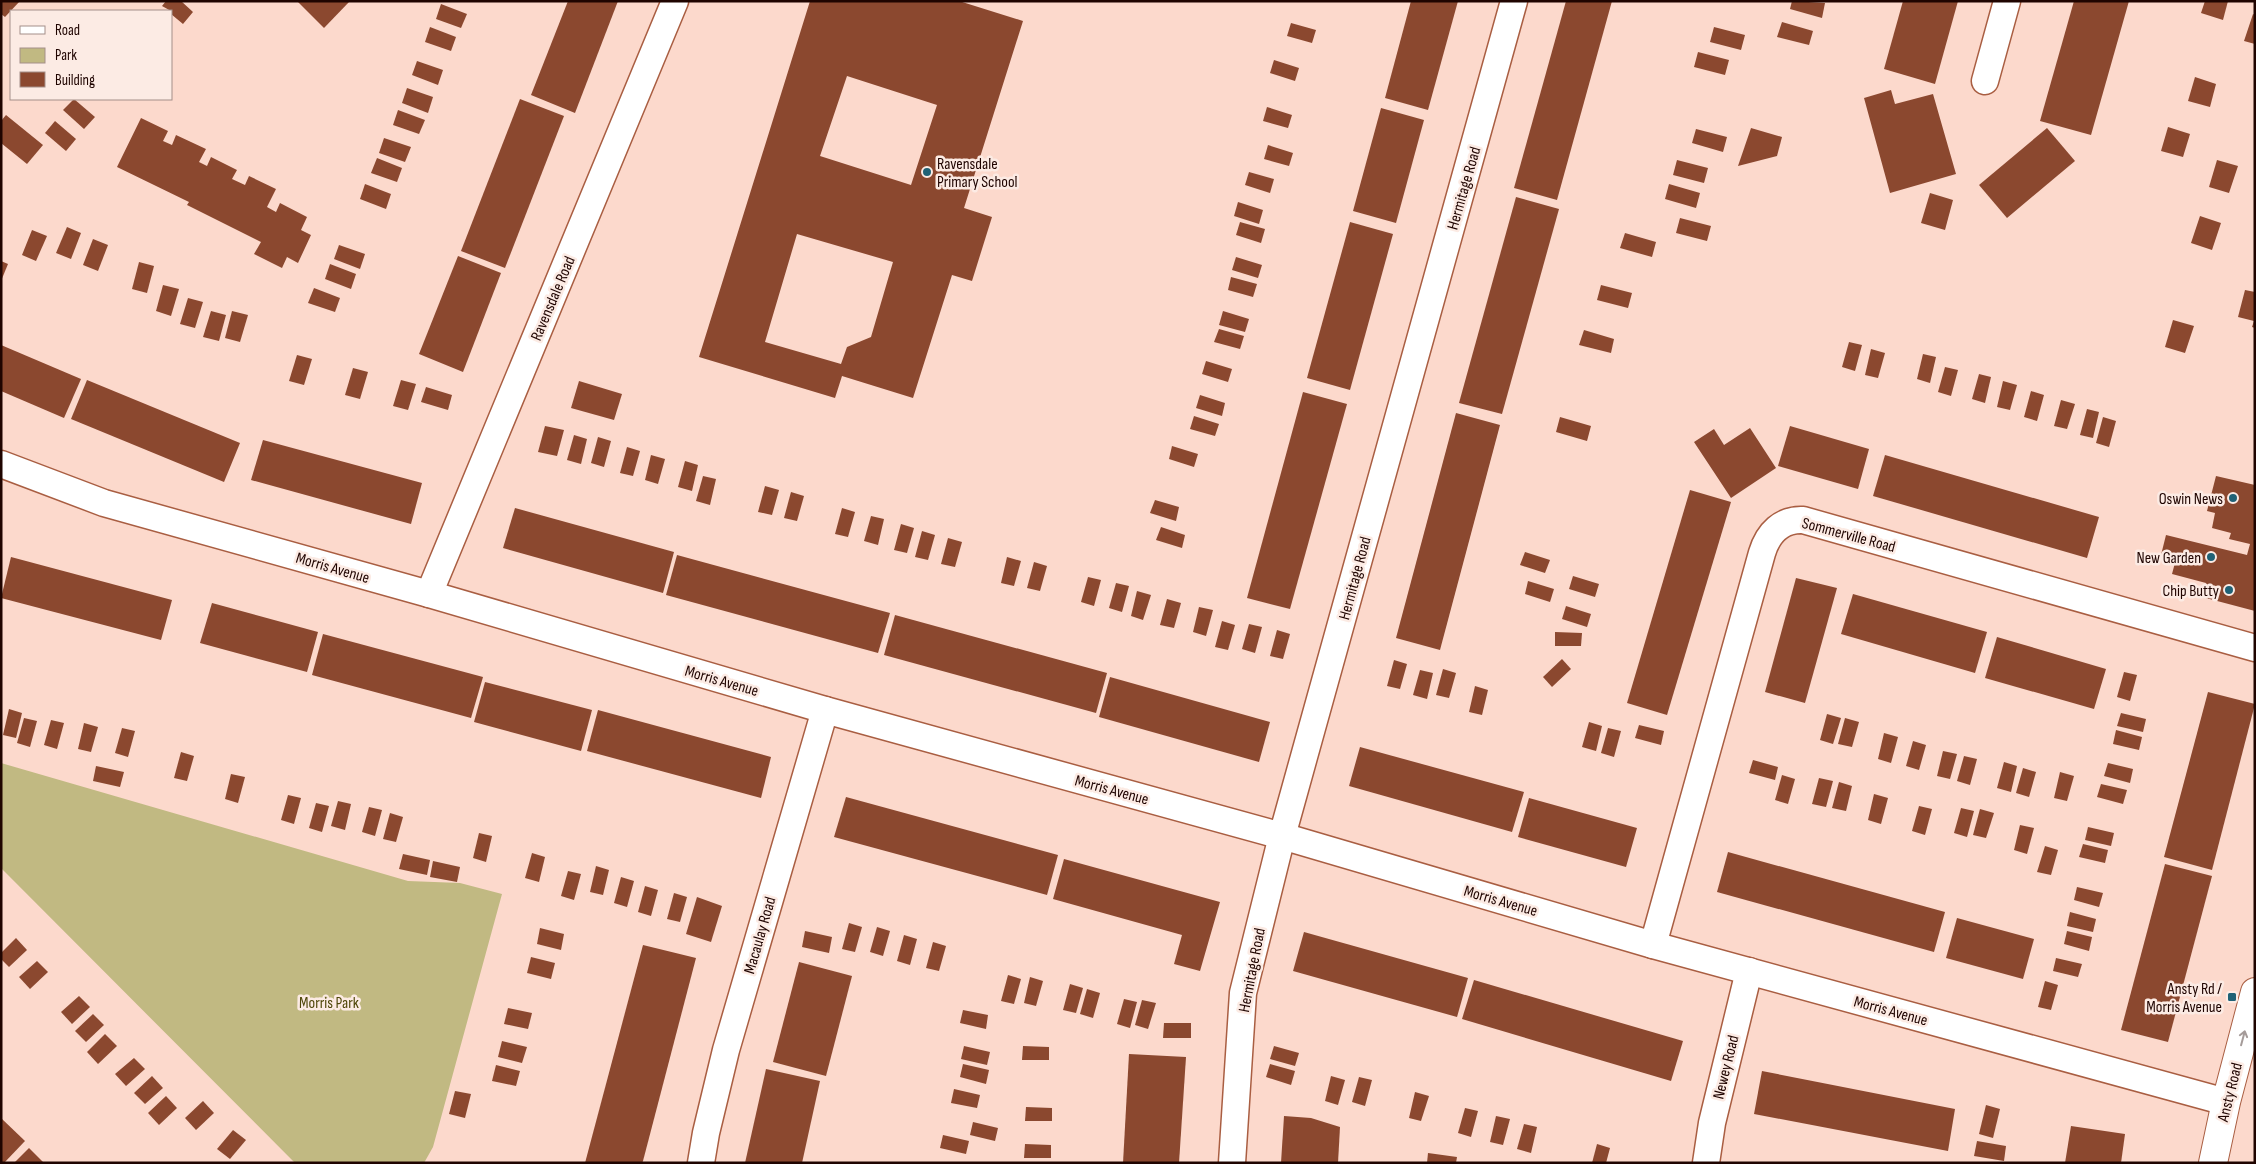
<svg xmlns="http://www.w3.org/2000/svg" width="2256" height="1164" font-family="'Sofia Sans Condensed',sans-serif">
<rect width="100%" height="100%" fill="#fcd9cc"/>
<polygon fill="#c1b982" points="1,763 408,881 460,883 502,894 433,1147 424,1163 295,1163 1,868"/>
<g fill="#8b482f" fill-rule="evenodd">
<polygon points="1,1 20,1 5,17 1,14"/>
<polygon points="166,1 181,1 193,12 183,24 171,14 171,11 162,6"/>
<polygon points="297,1 350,1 324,28"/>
<polygon points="568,1 618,1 575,113 531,95"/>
<path d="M810 1H959L1023 21 964 208 992 217 972 281 952 275 913 398 842 376 835 398 699 357ZM847 76 937 105 911 185 820 156ZM797 234 893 262 871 337 847 347 841 364 765 342Z"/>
<polygon points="1411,1 1458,1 1428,110 1385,98"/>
<polygon points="1566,1 1612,1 1557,200 1514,188"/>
<polygon points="1792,1 1825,3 1822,18 1790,9"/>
<polygon points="1903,1 1958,1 1935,84 1884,69"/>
<polygon points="2074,1 2129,1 2091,135 2040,121"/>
<polygon points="2205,1 2228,1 2223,20 2201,13"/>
<polygon points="441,4 467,14 461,28 436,19"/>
<polygon points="2253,14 2255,15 2255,44 2244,41"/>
<polygon points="1782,22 1813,31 1809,45 1777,37"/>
<polygon points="1291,23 1316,30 1312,43 1287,36"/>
<polygon points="430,27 456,37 451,51 425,42"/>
<polygon points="1714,27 1745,35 1741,50 1710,42"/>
<polygon points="1698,52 1729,60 1725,75 1694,67"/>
<polygon points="1274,60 1299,68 1295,81 1270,73"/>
<polygon points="417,61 443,70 438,85 412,75"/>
<polygon points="2195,77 2216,84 2210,107 2188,101"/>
<polygon points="407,88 433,97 428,113 402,103"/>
<polygon points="1891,90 1895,104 1933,94 1956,174 1890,193 1864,98"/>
<polygon points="74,99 95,117 84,129 63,110"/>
<polygon points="520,99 564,116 505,268 461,251"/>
<polygon points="1267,107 1292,115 1288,128 1263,121"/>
<polygon points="1381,108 1424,120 1396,223 1353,211"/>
<polygon points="398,110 425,120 419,134 393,125"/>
<polygon points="6,115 43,145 27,164 1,143 1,121"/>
<polygon points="141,118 168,131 163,141 172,145 176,135 206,149 199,162 207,166 211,157 237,170 232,179 245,185 249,176 276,189 267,207 276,212 280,203 307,217 301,230 311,235 298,263 287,257 282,268 254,254 261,242 187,205 189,202 117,167"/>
<polygon points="55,121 76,139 66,151 45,133"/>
<polygon points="2168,127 2190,134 2183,157 2161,151"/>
<polygon points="1751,128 1782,137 1777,156 1738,166"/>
<polygon points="2047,128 2075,161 2007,218 1979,185"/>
<polygon points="1696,129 1727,137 1723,152 1692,143"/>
<polygon points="384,138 411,147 405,162 379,153"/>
<polygon points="1268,145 1293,153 1289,166 1264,159"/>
<polygon points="377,158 402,168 397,182 371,173"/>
<polygon points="1677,160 1708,168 1704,183 1673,175"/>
<polygon points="2217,160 2238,166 2229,193 2209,187"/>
<polygon points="1249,172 1274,179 1270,193 1245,185"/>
<polygon points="365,184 391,194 386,209 360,199"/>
<polygon points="1669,184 1700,193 1696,208 1665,199"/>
<polygon points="1930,193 1953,200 1945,230 1921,223"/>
<polygon points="1516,197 1559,209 1502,414 1459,403"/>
<polygon points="1238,202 1263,210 1259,224 1234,216"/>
<polygon points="2200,216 2221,223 2212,250 2191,243"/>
<polygon points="1680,218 1711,226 1707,241 1676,233"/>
<polygon points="1240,222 1265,229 1261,243 1236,235"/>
<polygon points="1350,222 1393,234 1350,390 1307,378"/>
<polygon points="67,227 81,233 71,259 56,253"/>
<polygon points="32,230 47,236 36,261 22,255"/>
<polygon points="1625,233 1656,242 1652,257 1620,248"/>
<polygon points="93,239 108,245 98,271 83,265"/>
<polygon points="339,245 365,254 360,269 334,259"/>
<polygon points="458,256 501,273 463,372 419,354"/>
<polygon points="1236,257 1262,265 1258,278 1232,270"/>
<polygon points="1,261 8,264 1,281"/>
<polygon points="139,262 154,266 147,293 132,289"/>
<polygon points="330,264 356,274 351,289 325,279"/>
<polygon points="1231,277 1257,284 1253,297 1228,290"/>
<polygon points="163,285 179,289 171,316 156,311"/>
<polygon points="1601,285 1632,293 1628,308 1597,300"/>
<polygon points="314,288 340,298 335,312 308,303"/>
<polygon points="2245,290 2255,292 2255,328 2252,327 2254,321 2238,317"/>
<polygon points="188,298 203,302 195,328 180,324"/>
<polygon points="211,311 226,315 219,341 203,337"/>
<polygon points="232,311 248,315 240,342 225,338"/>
<polygon points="1223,311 1249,319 1245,332 1219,325"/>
<polygon points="2173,320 2194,326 2185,353 2165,347"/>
<polygon points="1219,329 1244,336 1240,349 1214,342"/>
<polygon points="1584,330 1614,339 1611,353 1579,345"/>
<polygon points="1849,342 1862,345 1855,371 1842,367"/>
<polygon points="1,345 81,379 64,418 1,391"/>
<polygon points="1871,349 1885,353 1878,378 1865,375"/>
<polygon points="1923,354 1936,357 1930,383 1917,379"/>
<polygon points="297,355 312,359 304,385 289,381"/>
<polygon points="1206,361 1232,369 1228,382 1202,374"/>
<polygon points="1945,367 1958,370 1951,396 1938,392"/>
<polygon points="353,368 368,372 360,399 345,395"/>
<polygon points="1979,374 1991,377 1985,403 1972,399"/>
<polygon points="87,380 240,443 224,482 71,419"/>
<polygon points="401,380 416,384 408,410 393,406"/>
<polygon points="579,381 622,394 614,420 571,408"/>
<polygon points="2003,381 2017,385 2010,410 1997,407"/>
<polygon points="426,387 452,395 448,410 421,402"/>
<polygon points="2031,391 2044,395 2037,421 2024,417"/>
<polygon points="1303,392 1347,404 1290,609 1247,598"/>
<polygon points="1200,395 1225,403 1222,416 1196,408"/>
<polygon points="2061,400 2075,404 2067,429 2054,426"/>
<polygon points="2087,409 2099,412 2093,438 2080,435"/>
<polygon points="1456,413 1500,425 1440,650 1396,638"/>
<polygon points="1194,416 1219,424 1215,436 1190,429"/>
<polygon points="1560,417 1591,426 1587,441 1556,432"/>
<polygon points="2103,417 2116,421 2109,447 2096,443"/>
<polygon points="545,426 564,430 557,456 538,452"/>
<polygon points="1790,426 1869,449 1858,489 1778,466"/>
<polygon points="1750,428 1776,468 1731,498 1694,442 1714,429 1724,445"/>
<polygon points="574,435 587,439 581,464 567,460"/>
<polygon points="598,437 611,441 604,467 591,463"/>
<polygon points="263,440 422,483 411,524 251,480"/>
<polygon points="1172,446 1198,454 1194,467 1169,459"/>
<polygon points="627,447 640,451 633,476 620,473"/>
<polygon points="651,455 665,459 658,484 645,480"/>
<polygon points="1885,455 2099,517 2087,558 1873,496"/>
<polygon points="685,461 698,465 692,491 678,487"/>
<polygon points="703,476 716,479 710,505 696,501"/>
<polygon points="2216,476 2255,485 2255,611 2202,597 2206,583 2172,574 2176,559 2161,555 2166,535 2247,555 2250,544 2229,539 2231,533 2212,528 2215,513 2207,511"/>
<polygon points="765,486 779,490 772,515 758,512"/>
<polygon points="1690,490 1731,502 1667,715 1627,703"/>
<polygon points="791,492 804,496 797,521 784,518"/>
<polygon points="1155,500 1179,507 1176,521 1150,513"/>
<polygon points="515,508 674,552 663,593 503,548"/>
<polygon points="842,508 855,512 848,537 835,534"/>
<polygon points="871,516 884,519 878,545 864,541"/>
<polygon points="901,524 914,528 907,553 894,550"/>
<polygon points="1161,527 1185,535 1182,548 1156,540"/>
<polygon points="922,531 935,535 928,560 915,557"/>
<polygon points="948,538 962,542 955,567 941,564"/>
<polygon points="1525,552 1550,560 1545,573 1520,565"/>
<polygon points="677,555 890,613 878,653 666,595"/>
<polygon points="11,557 172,600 161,640 1,598"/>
<polygon points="1007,557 1021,561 1014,586 1001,583"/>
<polygon points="1034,562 1047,566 1040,591 1027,588"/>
<polygon points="1573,576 1599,584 1595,597 1569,589"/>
<polygon points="1088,577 1101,580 1094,606 1081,602"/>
<polygon points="1796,578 1837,588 1805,703 1765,692"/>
<polygon points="1528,581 1554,589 1550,602 1525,594"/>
<polygon points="1116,583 1129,586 1122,612 1109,608"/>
<polygon points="1137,591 1151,595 1143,620 1131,616"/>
<polygon points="1853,594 1987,632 1975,673 1841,634"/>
<polygon points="1167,599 1181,603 1174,628 1160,625"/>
<polygon points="212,603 318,632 307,672 200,643"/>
<polygon points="1566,606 1591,614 1587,627 1562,619"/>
<polygon points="1199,607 1213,610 1206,636 1193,632"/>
<polygon points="895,615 1107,673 1096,713 884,655"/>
<polygon points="1222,621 1235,625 1228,650 1215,647"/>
<polygon points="1249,624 1262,627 1255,653 1242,649"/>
<polygon points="1277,630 1290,634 1283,659 1270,656"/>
<polygon points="1555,632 1582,633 1581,646 1555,646"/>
<polygon points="323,634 483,677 471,718 312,675"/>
<polygon points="1997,637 2106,669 2094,709 1985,678"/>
<polygon points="1562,659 1571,669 1552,687 1543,677"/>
<polygon points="1394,660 1407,664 1400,689 1387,686"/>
<polygon points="1443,669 1456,673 1449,698 1436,695"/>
<polygon points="1420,670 1433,673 1427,699 1413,695"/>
<polygon points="2124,672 2137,675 2130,701 2117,697"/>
<polygon points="1110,677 1270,722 1259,762 1099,717"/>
<polygon points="485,682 592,710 581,751 474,722"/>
<polygon points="1475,686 1488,690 1482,715 1469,712"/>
<polygon points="2208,692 2255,704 2212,870 2164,857"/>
<polygon points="9,709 22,713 16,738 3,735"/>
<polygon points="598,710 771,757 761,798 587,751"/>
<polygon points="2121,713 2146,719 2143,732 2117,726"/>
<polygon points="1827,714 1841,718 1833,744 1820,740"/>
<polygon points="24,718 37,721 30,747 17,743"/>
<polygon points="1845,718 1859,722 1852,747 1838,744"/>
<polygon points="51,720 64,723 57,749 44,745"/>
<polygon points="1589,722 1602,726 1596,751 1582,747"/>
<polygon points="84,723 98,727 91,752 78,749"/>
<polygon points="1639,725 1664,731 1661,745 1635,738"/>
<polygon points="122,728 135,731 128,757 115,753"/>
<polygon points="1608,728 1621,731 1614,757 1601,753"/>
<polygon points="2116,730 2142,737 2139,750 2113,744"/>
<polygon points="1884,733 1898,737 1891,763 1878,759"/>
<polygon points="1913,741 1926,745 1919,770 1906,766"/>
<polygon points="1360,747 1524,792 1512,832 1349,786"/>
<polygon points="1943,751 1957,754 1950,779 1937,776"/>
<polygon points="181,752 194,756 187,781 174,778"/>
<polygon points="1964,756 1977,759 1970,785 1957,781"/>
<polygon points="1753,760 1778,767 1775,780 1749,773"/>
<polygon points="2004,762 2017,766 2011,792 1997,788"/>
<polygon points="2108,763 2133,769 2130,783 2104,776"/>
<polygon points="96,766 124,772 120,787 93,781"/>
<polygon points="2023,768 2036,772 2029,797 2016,793"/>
<polygon points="2060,772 2074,776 2067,801 2054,798"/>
<polygon points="231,774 245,777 238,803 225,799"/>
<polygon points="1782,775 1795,779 1788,804 1775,800"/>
<polygon points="1819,778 1833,781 1826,807 1812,804"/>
<polygon points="1839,782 1852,786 1846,811 1832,808"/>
<polygon points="2101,784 2127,790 2123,804 2097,797"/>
<polygon points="1874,794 1888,798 1881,824 1868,820"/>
<polygon points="288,795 301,798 294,824 281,820"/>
<polygon points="846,797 1058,855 1047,895 834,837"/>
<polygon points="1529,798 1637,828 1626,867 1518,837"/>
<polygon points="338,801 351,804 345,830 331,826"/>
<polygon points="316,803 329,806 322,832 309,828"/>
<polygon points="1919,806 1932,809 1925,835 1912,831"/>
<polygon points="369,807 382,810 375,836 362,832"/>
<polygon points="1961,808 1974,811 1967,837 1954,833"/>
<polygon points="1980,809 1994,813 1986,838 1973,835"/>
<polygon points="390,813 403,817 396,842 383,839"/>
<polygon points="2020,825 2034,828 2027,854 2014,850"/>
<polygon points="2088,827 2114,833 2111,846 2085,840"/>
<polygon points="479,833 492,836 486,862 473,858"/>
<polygon points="2083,844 2108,850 2105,863 2079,857"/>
<polygon points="2045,846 2058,850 2051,875 2037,872"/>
<polygon points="1728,852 1945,912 1934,952 1717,892"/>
<polygon points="532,853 545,857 539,882 525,878"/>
<polygon points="403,854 430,860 427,875 399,869"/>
<polygon points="1064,859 1220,902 1200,971 1174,964 1182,935 1053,899"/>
<polygon points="433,861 460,867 457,882 430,877"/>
<polygon points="2165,864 2212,876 2168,1042 2121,1030"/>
<polygon points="596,866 609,870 603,895 590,892"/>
<polygon points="568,871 581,874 574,900 561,896"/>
<polygon points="621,877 634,881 627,907 614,903"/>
<polygon points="645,886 658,890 651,916 638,912"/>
<polygon points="2077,887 2103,893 2099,907 2074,900"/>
<polygon points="674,893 687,897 680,922 667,919"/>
<polygon points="697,897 722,906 711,942 686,934"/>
<polygon points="2070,912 2096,919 2093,932 2067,926"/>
<polygon points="1957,918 2034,939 2023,979 1946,958"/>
<polygon points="849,923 862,927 855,952 842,949"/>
<polygon points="877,927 890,931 883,956 870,952"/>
<polygon points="540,928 564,934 561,950 537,944"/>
<polygon points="805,931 832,937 829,953 802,947"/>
<polygon points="2067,931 2092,937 2089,951 2064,944"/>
<polygon points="1304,932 1468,978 1457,1017 1293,971"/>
<polygon points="904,935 917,939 910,965 897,961"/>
<polygon points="16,938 27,950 9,967 1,959 1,953"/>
<polygon points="933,942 946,946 939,971 926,968"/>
<polygon points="643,945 696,958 643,1161 642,1163 585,1163"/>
<polygon points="531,957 555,963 551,979 527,973"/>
<polygon points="2056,958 2082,964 2078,977 2053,971"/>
<polygon points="37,961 48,972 30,989 19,977"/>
<polygon points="799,962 852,976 826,1076 773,1062"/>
<polygon points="1008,975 1021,979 1014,1004 1001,1001"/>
<polygon points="1030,977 1043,981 1036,1006 1024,1003"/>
<polygon points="1474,980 1683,1041 1671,1081 1462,1019"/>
<polygon points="2045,981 2058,985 2051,1010 2038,1007"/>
<polygon points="1070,984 1083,988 1076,1013 1063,1010"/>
<polygon points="1087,989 1100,993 1093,1018 1080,1014"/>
<polygon points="79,996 90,1007 72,1024 61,1012"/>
<polygon points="1124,999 1137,1002 1130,1028 1117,1024"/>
<polygon points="1142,1000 1156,1003 1148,1029 1135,1025"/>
<polygon points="508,1008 532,1013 528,1029 504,1024"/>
<polygon points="963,1010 988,1015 986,1029 960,1023"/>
<polygon points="93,1014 104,1025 86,1042 75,1031"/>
<polygon points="1164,1023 1191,1023 1191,1038 1163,1038"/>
<polygon points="105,1034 117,1046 98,1064 87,1052"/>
<polygon points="502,1041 527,1047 522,1063 498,1057"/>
<polygon points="964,1046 990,1052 987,1065 961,1059"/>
<polygon points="1023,1046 1049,1047 1049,1060 1022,1060"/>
<polygon points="1274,1046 1299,1053 1295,1066 1270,1059"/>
<polygon points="1129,1054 1186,1057 1179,1163 1123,1163"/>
<polygon points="134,1058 145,1069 126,1086 115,1074"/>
<polygon points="963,1064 989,1070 986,1084 960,1077"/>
<polygon points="1270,1064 1295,1071 1291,1085 1266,1077"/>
<polygon points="496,1065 520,1071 516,1086 492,1081"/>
<polygon points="766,1069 820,1081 802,1163 745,1163"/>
<polygon points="1762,1071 1955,1109 1948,1151 1754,1114"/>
<polygon points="152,1076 163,1088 145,1104 134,1093"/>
<polygon points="1331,1076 1345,1080 1338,1105 1325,1101"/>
<polygon points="1359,1077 1372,1080 1365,1106 1352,1102"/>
<polygon points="954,1089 980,1095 977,1108 951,1103"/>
<polygon points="455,1091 471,1094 465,1118 449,1114"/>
<polygon points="1415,1092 1429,1096 1421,1121 1409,1118"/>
<polygon points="166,1096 177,1108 159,1125 148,1113"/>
<polygon points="203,1101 214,1113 196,1130 185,1118"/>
<polygon points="1986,1105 2000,1109 1993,1138 1979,1134"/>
<polygon points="1026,1107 1052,1108 1052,1121 1025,1121"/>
<polygon points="1465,1108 1478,1111 1471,1137 1458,1133"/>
<polygon points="1284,1116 1311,1118 1340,1127 1338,1163 1281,1163"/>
<polygon points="1496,1116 1510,1119 1503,1145 1490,1142"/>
<polygon points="1,1118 25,1141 4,1163 1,1163"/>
<polygon points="973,1122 998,1128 995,1141 970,1135"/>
<polygon points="1524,1124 1537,1127 1531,1153 1517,1149"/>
<polygon points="2071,1126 2125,1134 2121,1163 2065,1163"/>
<polygon points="233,1130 246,1140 230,1159 217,1149"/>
<polygon points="943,1135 969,1141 966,1154 940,1148"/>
<polygon points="1977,1141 2006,1146 2004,1161 1974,1156"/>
<polygon points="1025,1144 1051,1145 1051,1158 1024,1158"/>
<polygon points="1597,1144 1610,1148 1606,1163 1592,1163"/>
<polygon points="29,1148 44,1163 14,1163"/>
<polygon points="1428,1153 1457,1157 1456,1163 1427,1163"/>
</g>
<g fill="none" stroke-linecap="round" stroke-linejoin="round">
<defs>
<g id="street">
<polyline points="1985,81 2007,1"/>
<polyline points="1,464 104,503 429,594 825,710 1282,836 1653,945 2226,1102"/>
<polyline points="429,594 675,1"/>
<path d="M1653 945 1762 553C1768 533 1782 519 1803 520L2255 648"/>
<polyline points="701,1163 706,1133 726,1050 825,710"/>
<polyline points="1232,1163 1243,993 1282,836 1514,1"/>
<polyline points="1706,1163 1712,1123 1749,971"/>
</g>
<polyline id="highway" points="2213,1163 2226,1102 2255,992"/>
</defs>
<use href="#street" stroke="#a95e42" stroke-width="29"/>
<use href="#highway" stroke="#a95e42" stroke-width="30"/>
<use href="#street" stroke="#fff" stroke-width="26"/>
<use href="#highway" stroke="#fff" stroke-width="28"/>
</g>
<defs><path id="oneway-shaft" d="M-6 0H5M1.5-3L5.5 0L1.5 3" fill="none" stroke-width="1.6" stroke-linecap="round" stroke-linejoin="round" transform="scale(1.25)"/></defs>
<use stroke="#a59b99" href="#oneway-shaft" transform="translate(2243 1038) rotate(-75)"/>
<g fill="#206276" stroke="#fcebe4" stroke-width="2">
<circle cx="927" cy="172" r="5"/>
<circle cx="2233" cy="498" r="5"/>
<circle cx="2211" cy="557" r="5"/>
<circle cx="2229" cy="590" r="5"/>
<rect x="2227" y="992" width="10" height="10" rx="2.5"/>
</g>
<g text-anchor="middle" stroke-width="5" stroke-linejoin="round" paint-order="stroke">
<g font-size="16" fill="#1f0400" stroke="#fcebe4" text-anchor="end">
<text x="937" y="169" text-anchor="start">Ravensdale<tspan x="937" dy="18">Primary School</tspan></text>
<text x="2223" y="504">Oswin News</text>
<text x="2201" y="563">New Garden</text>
<text x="2219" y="596">Chip Butty</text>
<text x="2222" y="994">Ansty Rd /<tspan x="2222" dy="18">Morris Avenue</tspan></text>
</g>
<g font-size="16" fill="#1f0400" stroke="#fcebe4">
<text transform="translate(1463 188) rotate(-74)" y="6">Hermitage Road</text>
<text transform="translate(552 298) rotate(-67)" y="6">Ravensdale Road</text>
<text transform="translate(1849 534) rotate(15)" y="6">Sommerville Road</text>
<text transform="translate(333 567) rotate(16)" y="6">Morris Avenue</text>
<text transform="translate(1354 578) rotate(-75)" y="6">Hermitage Road</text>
<text transform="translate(722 680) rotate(16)" y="6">Morris Avenue</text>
<text transform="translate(1112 789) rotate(15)" y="6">Morris Avenue</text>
<text transform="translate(1501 900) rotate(16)" y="6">Morris Avenue</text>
<text transform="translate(759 935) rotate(-74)" y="6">Macaulay Road</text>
<text transform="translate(1251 970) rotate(-79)" y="6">Hermitage Road</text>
<text transform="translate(1891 1010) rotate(15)" y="6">Morris Avenue</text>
<text transform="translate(1725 1067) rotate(-76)" y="6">Newey Road</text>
<text transform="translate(2229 1092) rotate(-76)" y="6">Ansty Road</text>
</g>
<g font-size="16" fill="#4e4608" stroke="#fcebe4">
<text x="329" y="1008">Morris Park</text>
</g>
</g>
<rect width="2256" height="1164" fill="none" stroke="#1f0400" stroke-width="5"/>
<rect x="10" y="10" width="162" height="90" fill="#fcebe4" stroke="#a48f89"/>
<rect x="20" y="26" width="25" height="8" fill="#ffffff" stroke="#a48f89"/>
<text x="55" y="35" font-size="15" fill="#1f0400">Road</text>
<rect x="20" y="48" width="25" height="15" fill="#c1b982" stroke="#a48f89"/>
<text x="55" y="60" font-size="15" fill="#1f0400">Park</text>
<rect x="20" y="72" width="25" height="15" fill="#8b482f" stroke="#a48f89"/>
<text x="55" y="85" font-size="15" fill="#1f0400">Building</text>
</svg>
